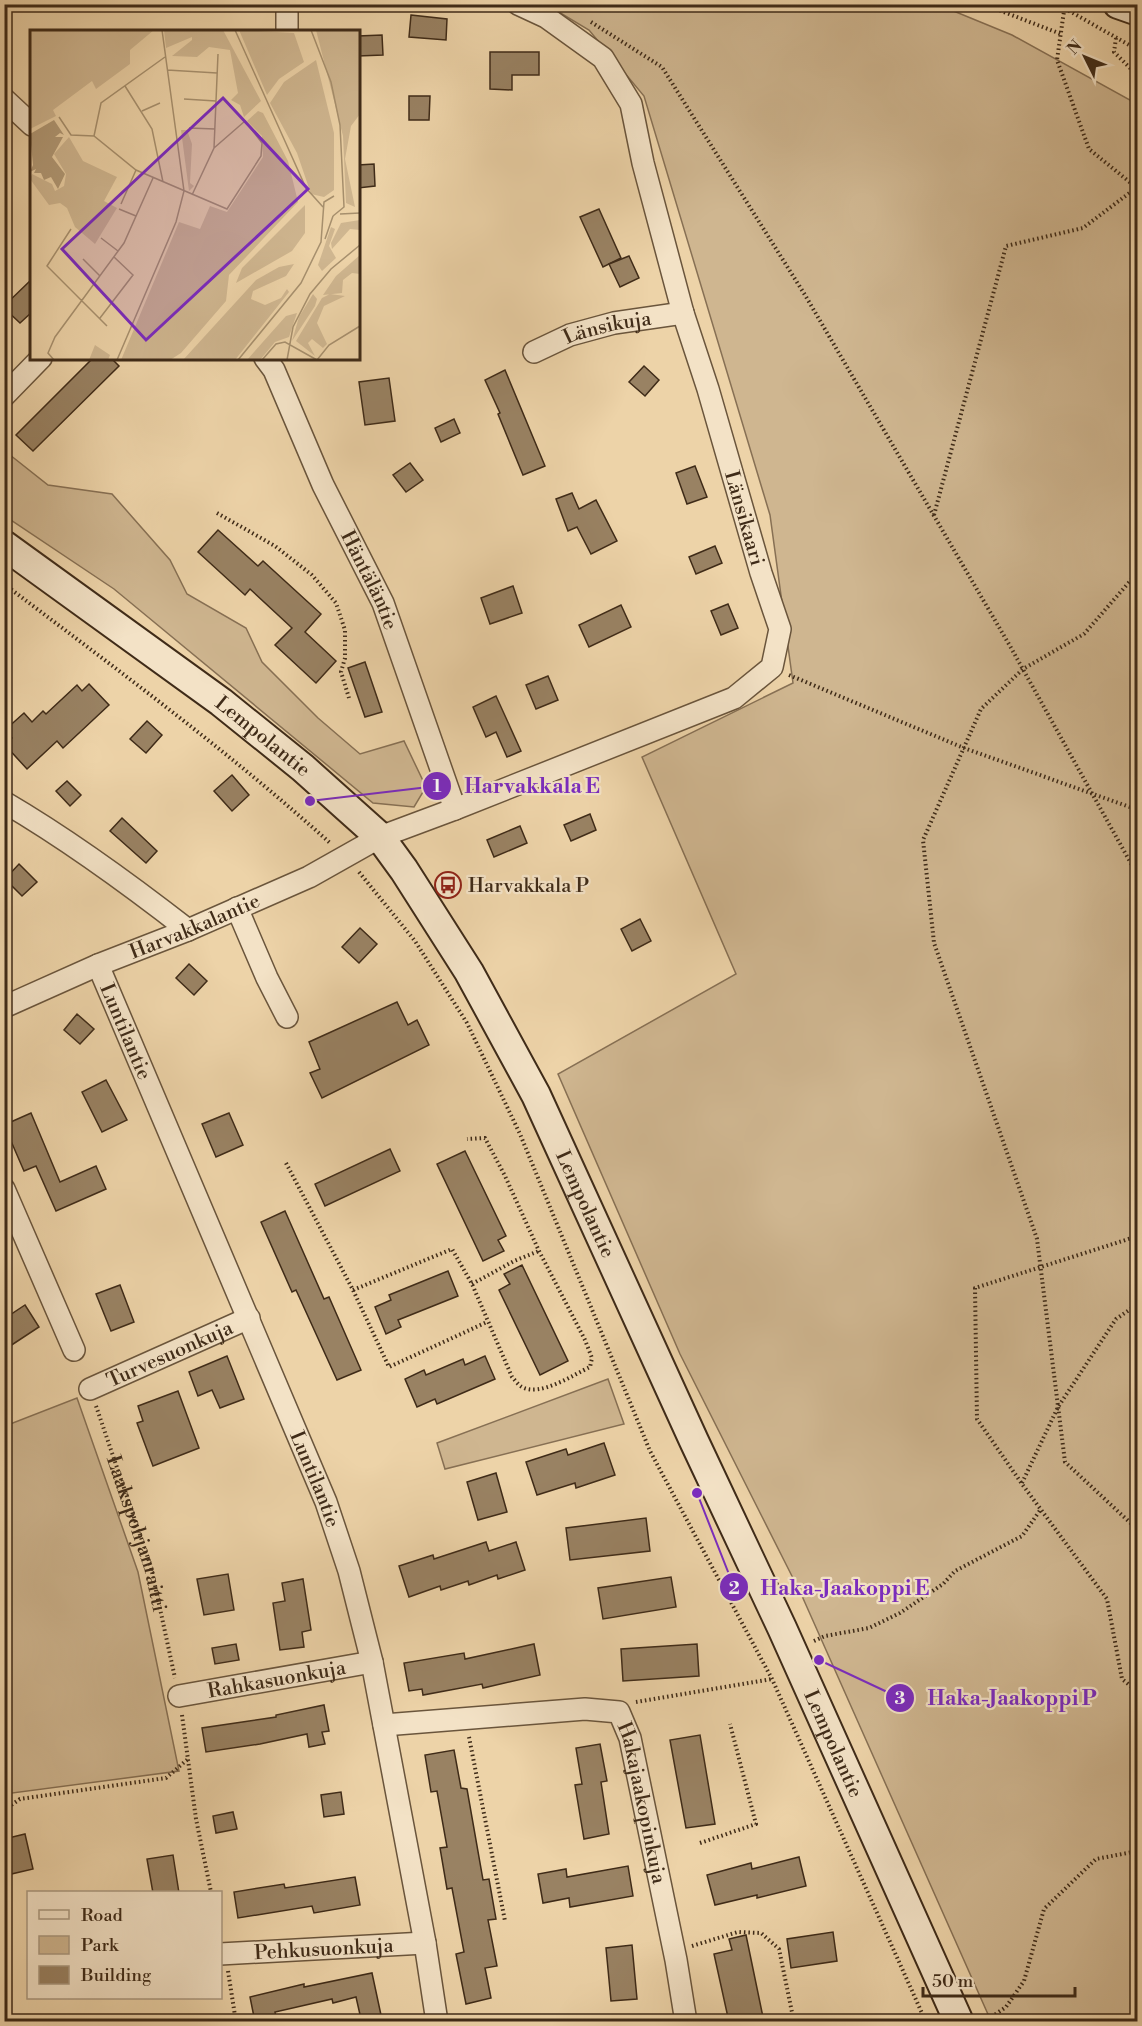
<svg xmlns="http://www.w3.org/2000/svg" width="1142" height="2026" font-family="'Libre Bodoni',serif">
<rect width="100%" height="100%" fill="#edd3a8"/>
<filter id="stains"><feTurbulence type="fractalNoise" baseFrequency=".00333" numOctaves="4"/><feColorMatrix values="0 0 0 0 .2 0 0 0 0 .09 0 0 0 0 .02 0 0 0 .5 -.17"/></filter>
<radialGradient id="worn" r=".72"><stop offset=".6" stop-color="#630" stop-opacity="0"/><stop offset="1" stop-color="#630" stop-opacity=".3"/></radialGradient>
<g fill="#cfb690" stroke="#877054" stroke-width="1.5">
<polygon points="547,5 939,5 1012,35 1130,100 1137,110 1137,2021 991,2021 802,1596 680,1354 558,1074 736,974 642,757 793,683 770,515 644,96 589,30"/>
<polygon points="5,451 48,485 112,494 170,560 187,594 246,628 262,662 318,718 360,754 404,741 426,787 414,807 373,803 114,589 5,516"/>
<polygon points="608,1379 624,1424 445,1469 437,1443"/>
<polygon points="77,1398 138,1572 179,1771 5,1794 5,1426"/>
</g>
<g fill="#998263" stroke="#3f2b18" stroke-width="1.5">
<polygon points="411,15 447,19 446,40 409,37"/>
<polygon points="382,35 383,55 358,56 358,36"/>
<polygon points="490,52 539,52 539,75 512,75 512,90 490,89"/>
<polygon points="409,96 430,96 429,120 409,120"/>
<polygon points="374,164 375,186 358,188 358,165"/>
<polygon points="599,209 621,258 603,267 580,217"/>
<polygon points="629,256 639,278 620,287 609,264"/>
<polygon points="32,279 32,312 20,323 4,308 4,306"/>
<polygon points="93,358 111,358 119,366 33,451 16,435"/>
<polygon points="644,366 659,380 645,396 629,382"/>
<polygon points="505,370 545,466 523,475 498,414 500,413 485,380"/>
<polygon points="389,378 395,421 365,425 359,382"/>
<polygon points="454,419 460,433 441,442 435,428"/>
<polygon points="410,463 423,480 406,492 393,475"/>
<polygon points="695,466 707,497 687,504 676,473"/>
<polygon points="572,493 579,509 596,500 617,541 591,554 577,527 568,531 556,499"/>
<polygon points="218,530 258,566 263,561 321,614 305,632 336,661 316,683 275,645 292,628 250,589 245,595 198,552"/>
<polygon points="715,546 722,563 696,574 689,557"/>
<polygon points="513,586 522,613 490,624 481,598"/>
<polygon points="728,604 738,628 721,635 711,611"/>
<polygon points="621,605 631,627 589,647 579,625"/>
<polygon points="365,662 382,712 365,717 348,668"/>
<polygon points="548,676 558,700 536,709 526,685"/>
<polygon points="89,684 109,705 63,748 57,741 27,769 5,745 12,738 5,730 24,713 32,722 43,711 46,714 77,685 82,691"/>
<polygon points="496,696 521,751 507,757 496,732 486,737 473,707"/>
<polygon points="147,721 162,735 146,753 130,739"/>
<polygon points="232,775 249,795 232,811 214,791"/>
<polygon points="67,781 81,795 70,806 56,791"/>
<polygon points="590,814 596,830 571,841 564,825"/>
<polygon points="122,818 157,851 146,863 110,831"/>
<polygon points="520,826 527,843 494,857 487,840"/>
<polygon points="19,864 37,882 22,896 5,879"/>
<polygon points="640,919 651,941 632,951 621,929"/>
<polygon points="360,928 377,944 359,963 342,947"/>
<polygon points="189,964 207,981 194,995 176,978"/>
<polygon points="397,1002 408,1025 417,1020 429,1045 322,1098 310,1073 320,1069 309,1042"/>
<polygon points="77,1014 94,1029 80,1044 64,1030"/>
<polygon points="106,1080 127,1120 102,1132 82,1092"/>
<polygon points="31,1113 60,1182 96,1166 106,1189 56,1211 36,1166 24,1171 4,1125"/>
<polygon points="229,1113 243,1145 216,1157 202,1124"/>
<polygon points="390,1149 400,1171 325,1206 315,1184"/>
<polygon points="465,1151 506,1236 498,1240 504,1251 483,1261 437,1164"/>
<polygon points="285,1211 324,1299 329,1297 361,1370 337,1380 296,1290 292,1292 261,1222"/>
<polygon points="522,1265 568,1361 540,1375 499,1290 510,1284 504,1274"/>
<polygon points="448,1271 458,1296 398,1320 401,1327 386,1334 375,1307 391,1300 389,1295"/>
<polygon points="120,1285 134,1322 111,1331 96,1294"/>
<polygon points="25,1305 39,1327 4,1350 4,1319"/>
<polygon points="227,1356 244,1399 220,1408 212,1390 198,1396 189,1372"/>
<polygon points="485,1356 495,1379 437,1404 435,1399 417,1407 405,1379 424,1370 426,1375 463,1359 465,1365"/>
<polygon points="178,1391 199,1448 153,1466 137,1423 143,1421 138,1406"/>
<polygon points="604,1443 615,1475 576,1488 575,1483 537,1495 526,1462 566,1449 568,1455"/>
<polygon points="496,1473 507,1512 478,1520 467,1482"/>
<polygon points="646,1518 650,1551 570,1560 566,1528"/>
<polygon points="486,1542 489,1551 516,1542 525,1570 498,1579 497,1575 469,1585 468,1581 441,1590 440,1586 409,1597 399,1566 433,1555 434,1559"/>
<polygon points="228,1574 234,1610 204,1615 197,1579"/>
<polygon points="671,1577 676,1607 603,1619 598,1588"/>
<polygon points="303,1579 311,1630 302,1632 304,1647 280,1650 273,1603 285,1601 282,1583"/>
<polygon points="236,1644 239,1660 215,1664 212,1648"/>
<polygon points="534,1644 540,1675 483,1688 482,1684 423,1695 422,1689 409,1691 404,1663 464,1653 465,1659"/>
<polygon points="697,1644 699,1676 623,1681 621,1649"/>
<polygon points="324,1705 329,1731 322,1732 325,1744 309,1747 307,1734 260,1744 206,1752 202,1728 276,1717 276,1715"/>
<polygon points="700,1735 715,1824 686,1828 670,1740"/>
<polygon points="600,1744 607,1781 601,1782 609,1834 584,1839 575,1785 582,1784 576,1748"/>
<polygon points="454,1750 461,1788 467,1789 483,1880 489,1879 496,1919 488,1920 497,1966 485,1968 491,1998 466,2004 456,1954 464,1952 452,1888 447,1889 440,1848 447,1847 437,1791 431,1792 425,1755"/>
<polygon points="341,1792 344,1814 324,1817 321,1795"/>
<polygon points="233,1812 237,1829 216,1833 213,1816"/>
<polygon points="25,1834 33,1869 7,1875 4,1865 4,1839"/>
<polygon points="173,1855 179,1893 153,1893 147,1859"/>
<polygon points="799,1857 806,1886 757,1898 757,1895 715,1905 707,1875 751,1863 752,1869"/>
<polygon points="628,1866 633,1896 570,1907 569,1898 543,1903 538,1874 566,1869 567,1877"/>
<polygon points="355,1877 360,1905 314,1913 312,1906 238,1918 234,1892 284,1884 285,1888"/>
<polygon points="833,1932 837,1961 791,1968 787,1939"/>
<polygon points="746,1935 764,2022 729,2022 714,1954 732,1950 729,1939"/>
<polygon points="632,1945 637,1999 611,2001 606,1948"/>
<polygon points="372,1973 381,2015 361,2019 356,1997 333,2003 332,1999 275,2012 277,2022 255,2022 250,1997 304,1984 304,1987"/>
</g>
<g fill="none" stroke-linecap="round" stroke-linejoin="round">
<defs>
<g id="street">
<polyline points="287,4 287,32"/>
<polyline points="4,99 32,125"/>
<path id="s2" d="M534 352 570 335 614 323 683 313"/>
<path id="s3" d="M265 358 274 370 323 485 383 603 455 809"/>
<polyline points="4,396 41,358"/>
<path d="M4 802C69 840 129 884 188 930"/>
<polyline points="237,908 267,978 287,1017"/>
<path id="s4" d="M98 965 326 1502 349 1571 372 1662 425 1943 437 2022"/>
<path id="s5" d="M4 1007 98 965 188 930 309 877 380 837 455 809 734 698 772 667 780 629 761 573 708 389 683 313 643 163 631 104 603 58 546 17 518 4"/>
<polyline points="4,1189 74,1350"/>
<path id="s6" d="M90 1389 249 1318"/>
<path id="s7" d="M179 1696 372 1662"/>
<path id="s8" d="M384 1725 585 1709 619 1712 630 1738 676 1960 686 2022"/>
<path id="s9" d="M220 1954 425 1943"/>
</g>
<g id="secondary">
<polyline points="1118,4 1138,11"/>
<path id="s10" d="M4 545 221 702 303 768 380 837 404 870 469 972 536 1095 694 1441 782 1628 959 2022"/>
</g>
</defs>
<use href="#street" stroke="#6a553c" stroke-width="24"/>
<use href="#secondary" stroke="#3f2b18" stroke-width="32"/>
<g stroke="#3f2b18" stroke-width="4" stroke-dasharray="1.5 3" stroke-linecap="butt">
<polyline points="983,4 1061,34"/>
<polyline points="1057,4 1138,50"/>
<polyline points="1065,4 1057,60 1089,149 1137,188"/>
<polyline points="591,22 662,67 805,295 1010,646 1138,876"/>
<polyline points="1116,38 1114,52 1138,76"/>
<polyline points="217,513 275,546 312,575 336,603 345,630 345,658 341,672 349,698"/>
<polyline points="934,515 1006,246 1083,228 1136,188"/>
<polyline points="1138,572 1084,634 1023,669 981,709 923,840 934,943 1037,1239 1065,1462 1138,1530"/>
<path d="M4 584C115 668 227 750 330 843"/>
<polyline points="789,675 964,748 1138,810"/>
<polyline points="359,872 415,941 467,1023 520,1134 650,1451 772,1679 926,2022"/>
<polyline points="286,1163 353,1290 389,1367 487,1322"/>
<polyline points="1138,1236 975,1288 977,1419 1022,1484 1107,1599 1122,1679 1138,1692"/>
<polyline points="472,1284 514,1261 539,1251"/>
<path d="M353 1290 452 1249 472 1284 512 1377C515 1380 518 1385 522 1387 540 1397 573 1375 590 1367L592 1358 585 1340 539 1251 505 1176 485 1138 467 1139"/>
<path id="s1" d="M96 1406 151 1567 175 1678"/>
<polyline points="1022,1483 1058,1407 1116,1319 1138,1304"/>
<polyline points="814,1641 825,1636 869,1628 900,1613 943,1584 955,1571 1022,1536 1041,1509"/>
<polyline points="636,1702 772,1679"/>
<polyline points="182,1715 196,1819 211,1892"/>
<polyline points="469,1737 505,1921"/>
<polyline points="4,1810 20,1799 166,1778 188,1759"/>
<polyline points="700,1843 756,1824 730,1724"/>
<polyline points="692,1946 738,1932 761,1933 779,1949 794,2022"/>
<polyline points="228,1971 236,2022"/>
<polyline points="984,2022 1006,2007 1024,1981 1044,1909 1096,1859 1138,1851"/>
</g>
<use href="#street" stroke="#f3e2c6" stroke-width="21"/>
<use href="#secondary" stroke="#f3e2c6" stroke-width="28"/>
</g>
<defs>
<symbol id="bus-ring" viewBox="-11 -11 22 22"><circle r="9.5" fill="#f3e2c6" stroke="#8f2418" stroke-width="1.5"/><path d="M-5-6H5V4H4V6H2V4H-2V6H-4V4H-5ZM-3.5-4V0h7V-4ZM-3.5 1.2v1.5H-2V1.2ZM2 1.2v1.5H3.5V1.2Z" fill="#8f2418"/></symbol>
</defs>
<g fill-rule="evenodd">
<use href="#bus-ring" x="433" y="870" width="30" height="30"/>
</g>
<g text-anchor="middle" stroke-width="4.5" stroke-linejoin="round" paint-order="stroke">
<g font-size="20" fill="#3f2b18" stroke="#f3e2c6">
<text dy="7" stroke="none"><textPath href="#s2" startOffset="78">Länsikuja</textPath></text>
<text transform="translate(745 518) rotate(74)" y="7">Länsikaari</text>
<text dy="7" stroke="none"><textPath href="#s3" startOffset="246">Häntäläntie</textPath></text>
<text dy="7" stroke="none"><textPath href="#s10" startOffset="322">Lempolantie</textPath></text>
<text dy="7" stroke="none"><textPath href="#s5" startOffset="207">Harvakkalantie</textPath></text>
<text dy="7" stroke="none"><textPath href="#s4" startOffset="72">Luntilantie</textPath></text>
<text dy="7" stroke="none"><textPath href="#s10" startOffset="898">Lempolantie</textPath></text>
<text dy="7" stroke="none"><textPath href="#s6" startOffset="87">Turvesuonkuja</textPath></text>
<text dy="7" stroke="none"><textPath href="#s4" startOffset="558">Luntilantie</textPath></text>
<text dy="7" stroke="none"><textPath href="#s1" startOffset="134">Laakspohjanraitti</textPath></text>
<text dy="7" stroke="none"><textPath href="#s7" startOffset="99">Rahkasuonkuja</textPath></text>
<text dy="7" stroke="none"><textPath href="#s10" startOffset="1492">Lempolantie</textPath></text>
<text dy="7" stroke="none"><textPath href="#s8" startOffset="330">Hakajaakopinkuja</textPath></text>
<text dy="7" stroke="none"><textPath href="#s9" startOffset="104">Pehkusuonkuja</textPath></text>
</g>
<g font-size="20" fill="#3f2b18" stroke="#f3e2c6" text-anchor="start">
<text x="468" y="892">Harvakkala P</text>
</g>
</g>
<g transform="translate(30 30)">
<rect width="330" height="330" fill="#edd3a8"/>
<path d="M0 0H124L100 20V34L66 59 62 51 23 80 26 86 0 99ZM134 0H193L231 71 214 87 210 75 201 70 208 63 200 20 179 17 167 27 142 26 162 10V7L136 18ZM209 0 264 3 274 32 249 49 237 65ZM286 0H330V84L321 96 315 129 325 177 316 173 313 106ZM286 30 304 103V160L294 167 281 164 267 123 240 73 254 52ZM228 81 233 83 258 131 268 172 199 245 196 271 151 323 140 330H91L149 192 170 199 180 176 197 182 233 127 232 106 217 91ZM151 100H157L162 114 160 153 164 156 159 161ZM39 107 53 131 87 147 74 171 87 178 65 214 45 197 37 178 30 173 19 175 0 149 2 144 22 154 25 161 34 156 36 144 24 124ZM275 175V203L262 221 206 253 212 238ZM330 190V200L320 199 302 219 301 213 311 193ZM301 197 305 199 299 216 306 228 292 241 288 235ZM330 225V244L322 243 313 250 312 263 293 265 306 246ZM264 234 256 246 223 261 221 269 235 275 251 268 257 259 259 262 205 330H153L226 250 249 237ZM283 264 287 269 285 276 262 311 269 287ZM300 264 315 266 294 276 287 293 297 314 293 318 282 309 278 313 285 326 266 311 292 268ZM267 283 259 307 245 312 230 330H217L256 286ZM65 315 80 325 78 330H59Z" fill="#cfb690"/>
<path d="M24 90 34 105 30 103 25 107H33L22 127 35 144 28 159 21 147 14 150 11 143H4L6 139 0 142 3 135 0 104Z" fill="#b29a77"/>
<path fill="none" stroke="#a7906e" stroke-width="1.5" d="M205 0 276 158 293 177M281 0 301 52 310 95 314 177 303 186M137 40 187 43M95 56 122 99 133 152M154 69 186 71M112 81 130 73M29 87 41 105 64 106 106 140 197 179 231 126 232 113 215 91 184 118M159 98 185 99M64 106 71 73 135 27M162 165 184 118 188 24M91 174 106 140M89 179 106 186M310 184 330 183M41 199 17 236 77 296M71 208 88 221M295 209 303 186M53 229 70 246M70 288 103 245 84 227M24 330 18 323 25 307 94 213 123 148M87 330 146 192 154 161 132 0M208 330 271 253 291 212 294 172 304 166M232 330 246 314 255 312 287 330M257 330 263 297 280 264 301 239 330 215M287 330 299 315 330 296"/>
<path fill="#7b2cbf" fill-opacity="0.15" stroke="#7b2cbf" stroke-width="3" d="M193 68 278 159 116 310 32 219Z"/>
<rect width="330" height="330" fill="none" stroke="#3f2b18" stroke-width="3"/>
</g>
<path fill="none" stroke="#7b2cbf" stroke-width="2" d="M310 801L437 786M697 1493L734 1587M819 1660L900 1698"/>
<g fill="#7b2cbf" stroke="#f3e2c6" stroke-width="2">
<circle cx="310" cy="801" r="6"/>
<circle cx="697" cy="1493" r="6"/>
<circle cx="819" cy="1660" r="6"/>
<circle cx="437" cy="786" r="15"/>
<circle cx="734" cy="1587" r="15"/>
<circle cx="900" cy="1698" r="15"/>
</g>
<g font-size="18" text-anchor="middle" font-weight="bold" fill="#fff">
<text x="437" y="792">1</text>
<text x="734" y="1594">2</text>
<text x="900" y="1704">3</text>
</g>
<g font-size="21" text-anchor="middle" font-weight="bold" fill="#7b2cbf" stroke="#f3e2c6" stroke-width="4.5" stroke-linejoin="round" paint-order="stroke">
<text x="532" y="793">Harvakkala E</text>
<text x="845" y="1595">Haka-Jaakoppi E</text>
<text x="1012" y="1705">Haka-Jaakoppi P</text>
</g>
<rect width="1142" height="2026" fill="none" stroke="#edd3a8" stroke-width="24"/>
<rect x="6" y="6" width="1130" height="2014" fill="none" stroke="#3f2b18" stroke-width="3"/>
<rect x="12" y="12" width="1118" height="2002" fill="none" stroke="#3f2b18" stroke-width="1.5"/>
<rect x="27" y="1891" width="195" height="108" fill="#f3e2c6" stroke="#ab9980" stroke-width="1.5"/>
<rect x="39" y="1910" width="30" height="9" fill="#f3e2c6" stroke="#ab9980" stroke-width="1.5"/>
<text x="81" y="1921" font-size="18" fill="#3f2b18">Road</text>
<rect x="39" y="1936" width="30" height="18" fill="#cfb690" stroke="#ab9980" stroke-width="1.5"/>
<text x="81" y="1951" font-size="18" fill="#3f2b18">Park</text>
<rect x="39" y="1966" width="30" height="18" fill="#998263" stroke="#ab9980" stroke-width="1.5"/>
<text x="81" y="1981" font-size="18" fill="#3f2b18">Building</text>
<g transform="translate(1085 57) rotate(313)" stroke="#f3e2c6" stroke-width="4.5" paint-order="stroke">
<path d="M0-4.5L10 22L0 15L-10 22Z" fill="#3f2b18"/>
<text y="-9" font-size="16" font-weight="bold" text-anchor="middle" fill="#3f2b18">N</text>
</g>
<path d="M923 1987v9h152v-9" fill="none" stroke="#3f2b18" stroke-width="3"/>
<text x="932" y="1987" font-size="18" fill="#3f2b18" stroke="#f3e2c6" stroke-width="4.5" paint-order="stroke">50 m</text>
<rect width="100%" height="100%" filter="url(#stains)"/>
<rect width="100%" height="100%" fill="url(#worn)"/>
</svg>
